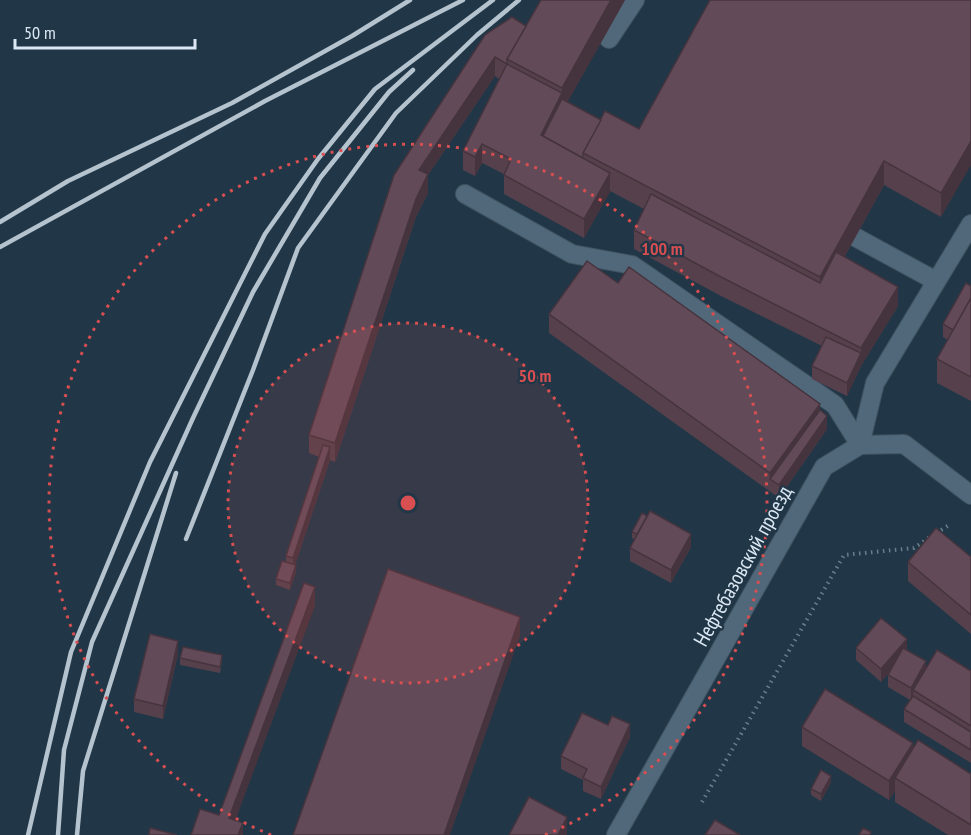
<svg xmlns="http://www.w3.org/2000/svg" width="971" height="835" font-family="'PT Sans Narrow',sans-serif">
<rect width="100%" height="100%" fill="#213747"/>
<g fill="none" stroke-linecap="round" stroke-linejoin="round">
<defs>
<g id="minor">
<polyline points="609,39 635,0"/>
<polyline points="465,194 572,254 632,265 835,405 860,445"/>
<polyline points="833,225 936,281"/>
<polyline points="860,445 875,383 971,224"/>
<polyline points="616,835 824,467 860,445 904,444 971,495"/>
</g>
</defs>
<use href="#minor" stroke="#3f5361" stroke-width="20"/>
<g stroke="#6a7d8b" stroke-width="4" stroke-dasharray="1.5 4.5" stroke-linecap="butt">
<polyline points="936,533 951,524"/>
<polyline points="702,802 844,555 914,548 930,537"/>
</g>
<use href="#minor" stroke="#51687a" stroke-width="18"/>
<g stroke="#b5c3cf" stroke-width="4.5">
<polyline points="0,222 68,181 232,103 352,36 410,0"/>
<polyline points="0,247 265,101 463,0"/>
<polyline points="186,539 253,370 298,248 396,113 477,35 519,0"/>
<polyline points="28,835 71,652 150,462 265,234 318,159 375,89 493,0"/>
<polyline points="58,835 64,750 92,642 193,418 253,292 320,178 389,92 413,70"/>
<polyline points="77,835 83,771 176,473"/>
</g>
</g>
<g fill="#55404c">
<polygon points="541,0 625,0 567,102 601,120 639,129 971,0 941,217 884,185 845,256 898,306 861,366 847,396 812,379 812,366 822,346 721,296 634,249 634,230 644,209 610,191 584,238 504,194 504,174 482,163 475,176 463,170 463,151 499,79 495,76 428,175 428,193 416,217 335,462 330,460 295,565 296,572 290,590 276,585 276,579 286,562 286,556 319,457 309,453 309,435 485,35 526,26"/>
<polygon points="618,283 820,410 827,429 779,498 549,333 549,314"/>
<polygon points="971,286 971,401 937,383 937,359 948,340 943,337 943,324"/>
<polygon points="632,532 691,547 671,583 630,561 630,548 634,539 632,538"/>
<polygon points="971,557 971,634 908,581 908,562"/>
<polygon points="856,648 907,649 926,667 971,671 971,763 904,722 904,709 910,700 888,687 888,674 881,682 856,660"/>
<polygon points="178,654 163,719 134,712 134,699"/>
<polygon points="180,658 222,661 220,673 180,665"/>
<polygon points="802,727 913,750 971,774 971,835 948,835 895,802 895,791 889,800 802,746"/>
<polygon points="630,737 601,799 583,791 583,780 561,769 561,756"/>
<polygon points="831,782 821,801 811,795 811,789"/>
</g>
<g fill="#45343e">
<polygon points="611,0 625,0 562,112 546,144 541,135 562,93 562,88"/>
<polygon points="495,57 495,76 428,175 428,193 416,217 335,462 335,443 419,170"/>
<polygon points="971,141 971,165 941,217 941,193"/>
<polygon points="482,144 482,163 475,176 475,157"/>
<polygon points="884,161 884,185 820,301 820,277"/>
<polygon points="610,173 610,192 584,238 584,219"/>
<polygon points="898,287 898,306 861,366 861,348"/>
<polygon points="861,353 861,366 847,396 847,383"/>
<polygon points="820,404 820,423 770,479 770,473"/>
<polygon points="827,416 827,429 779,498 779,485"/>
<polygon points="330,447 330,460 293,571 293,558"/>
<polygon points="691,534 691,547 671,583 671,570"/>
<polygon points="296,565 296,572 290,590 290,583"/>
<polygon points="315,587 315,606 230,835 229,818"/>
<polygon points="520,617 520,636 450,835 444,835"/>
<polygon points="907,639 907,652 881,682 881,669"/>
<polygon points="178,641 178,654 163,719 163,706"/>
<polygon points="926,661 926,674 913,690 913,698 911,701 911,688"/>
<polygon points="630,724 630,737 601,799 601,787"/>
<polygon points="913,743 913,762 895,778 895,791 889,800 889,781"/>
<polygon points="831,776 831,782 821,801 821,794"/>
<polygon points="567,817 567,835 558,835"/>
<polygon points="243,823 243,835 238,835"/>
</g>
<g fill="#634a58" stroke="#45343e" stroke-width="1.5">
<polygon points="541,0 611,0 562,88 507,59"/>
<polygon points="710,0 971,0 971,141 941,193 884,161 820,277 583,153 605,111 639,129"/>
<polygon points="512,17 526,26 507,59 507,64 562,93 541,135 610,173 584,219 504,175 511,159 482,144 475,157 463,151 507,64 495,57 419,170 428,174 416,199 335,443 309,435 394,175 485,35"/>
<polygon points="562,99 601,120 583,153 583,158 543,136"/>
<polygon points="651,194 820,283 836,252 898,287 861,348 721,277 634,230"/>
<polygon points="587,261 618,283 629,267 820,404 770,473 549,314"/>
<polygon points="966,283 971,286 971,298 953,330 943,324"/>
<polygon points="971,298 971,377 937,359"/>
<polygon points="826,337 861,353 847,383 812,366"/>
<polygon points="820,410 827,416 779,485 770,479"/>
<polygon points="323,445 330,447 293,558 286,556"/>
<polygon points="650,511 691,534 671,570 630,548"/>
<polygon points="642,513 647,516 637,534 632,532"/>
<polygon points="936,528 971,557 971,615 908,562"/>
<polygon points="282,561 296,565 290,583 276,579"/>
<polygon points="388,569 520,617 444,835 293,835"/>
<polygon points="304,583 315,587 229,818 243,823 238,835 191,835 200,809 219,815"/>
<polygon points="881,618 907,639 881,669 856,648"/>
<polygon points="150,634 178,641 163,706 134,699"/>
<polygon points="183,647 222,655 220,667 180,658"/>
<polygon points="903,648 926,661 911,688 888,675"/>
<polygon points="937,650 971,671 971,726 913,690"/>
<polygon points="825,689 913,743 889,781 802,727"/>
<polygon points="913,696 971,732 971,750 904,709"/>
<polygon points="582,713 608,725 612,716 630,724 601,787 583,778 587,769 561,756"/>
<polygon points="918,740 971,774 971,825 895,778"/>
<polygon points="821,770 831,776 821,794 811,789"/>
<polygon points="529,797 567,817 558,835 509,835"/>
<polygon points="715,820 740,835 705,835"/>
<polygon points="150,828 177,835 149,835"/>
<polygon points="863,828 871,832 870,835 859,835"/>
</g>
<circle cx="408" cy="503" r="180" fill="#d74f51" fill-opacity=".12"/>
<g fill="none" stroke="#d74f51" stroke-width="3" stroke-dasharray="3 6">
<circle cx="408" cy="503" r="180"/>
<path d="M271 835A359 359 0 1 1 545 835"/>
</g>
<g text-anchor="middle" stroke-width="4.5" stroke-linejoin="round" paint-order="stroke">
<g font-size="21" fill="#dce9f4" stroke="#213747">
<text transform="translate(743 566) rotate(-61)" y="7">Нефтебазовский проезд</text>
</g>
</g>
<circle cx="408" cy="503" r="9" fill="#d74f51" stroke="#213747" stroke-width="3"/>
<g font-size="18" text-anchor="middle" font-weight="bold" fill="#d74f51" stroke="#213747" stroke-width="4.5" stroke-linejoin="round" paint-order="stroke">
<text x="662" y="255">100 m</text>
<text x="535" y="382">50 m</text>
</g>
<path d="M15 39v9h180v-9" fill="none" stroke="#dce9f4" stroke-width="3"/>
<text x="24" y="39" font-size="18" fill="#dce9f4" stroke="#213747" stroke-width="4.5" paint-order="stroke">50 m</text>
</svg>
